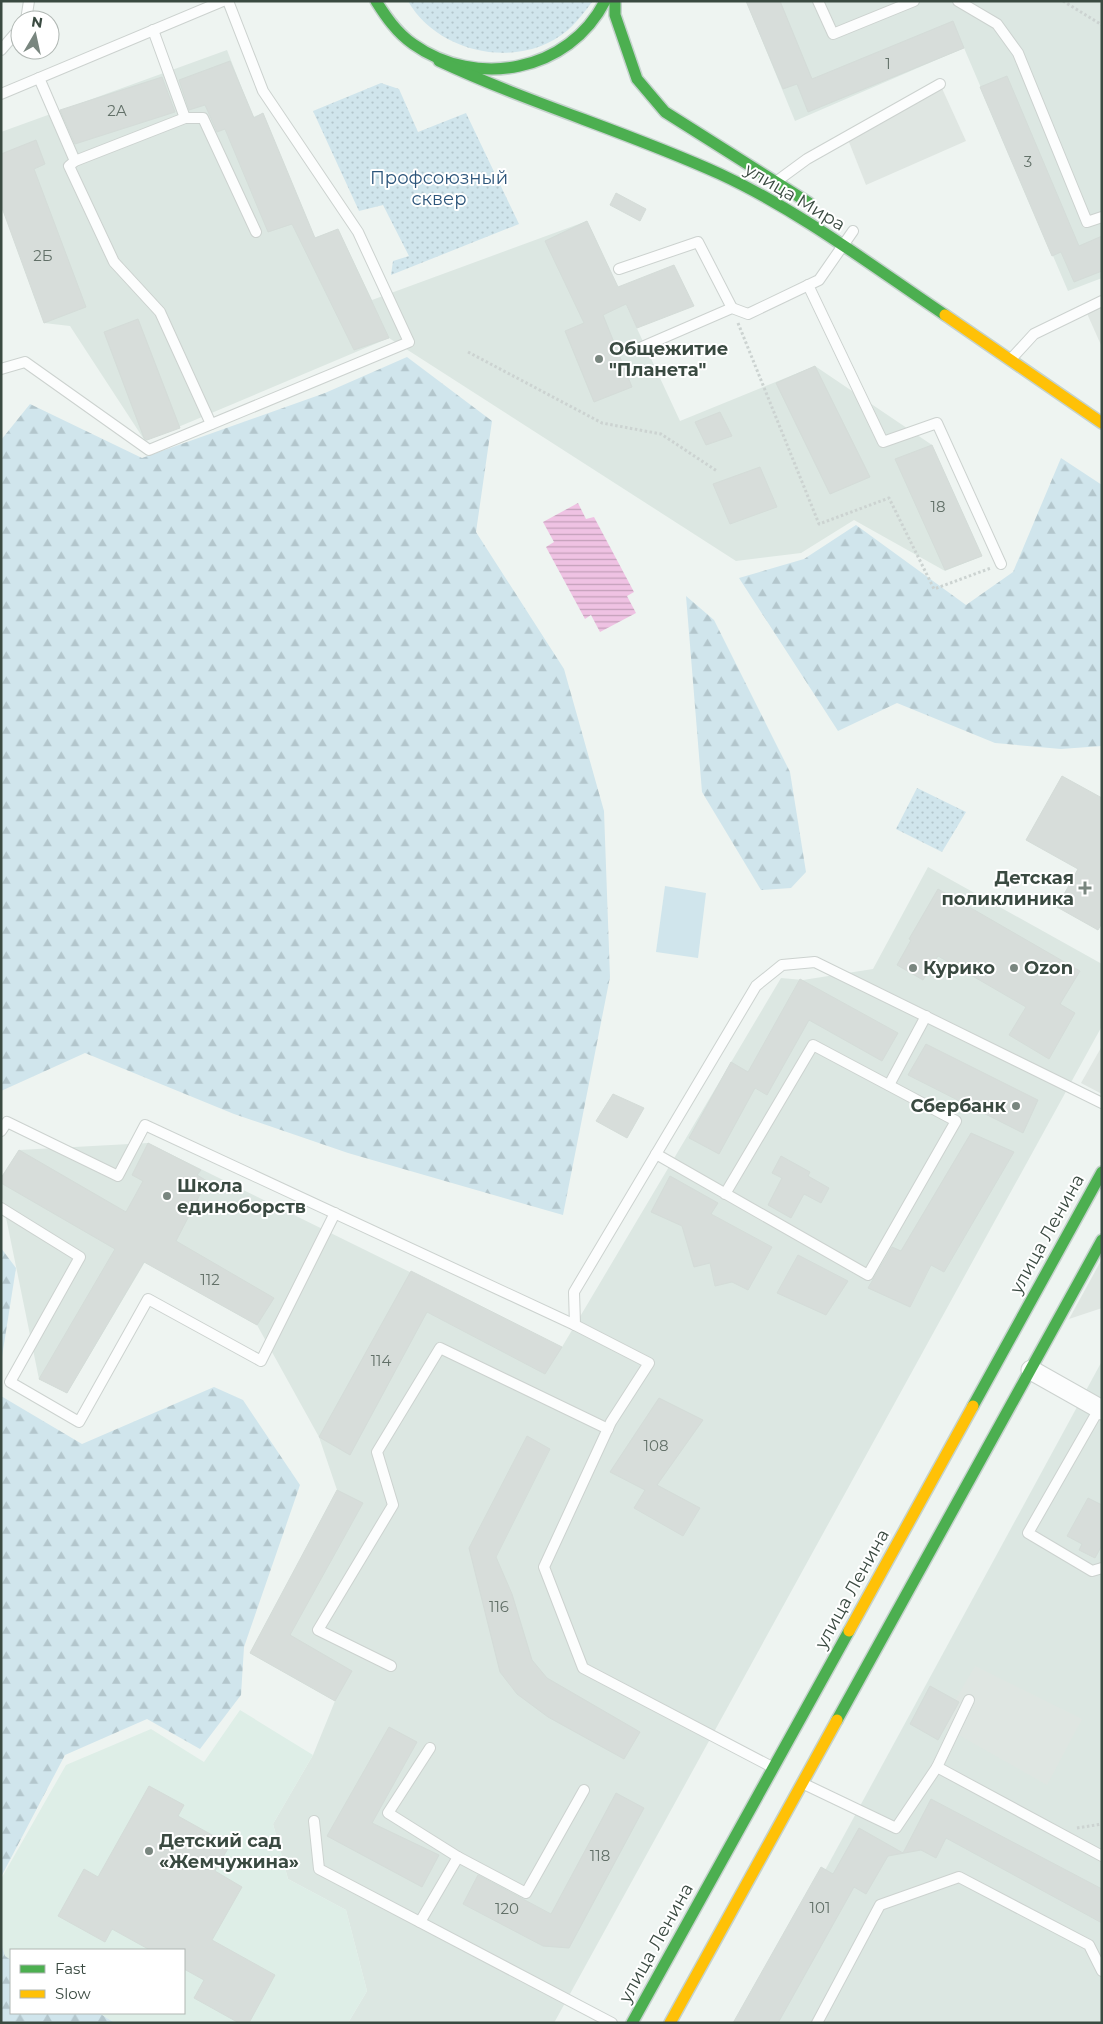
<svg xmlns="http://www.w3.org/2000/svg" width="1103" height="2024" font-family="Montserrat,sans-serif">
<defs>
<pattern id="grass-dots" width="8" height="8" patternUnits="userSpaceOnUse" patternTransform="scale(1.25)"><rect width="8" height="8" fill="#d0e5ec"/><path d="M2 2h.1M6 6h.1" fill="none" stroke="#b3c6cc" stroke-width="1.8" stroke-linecap="round"/></pattern>
<pattern id="forest-firs" width="22" height="20" patternUnits="userSpaceOnUse" patternTransform="scale(1.25)"><rect width="22" height="20" fill="#d0e5ec"/><path d="M5 1l3.5 6h-7zM16 11l3.5 6h-7z" fill="#b3c6cc"/></pattern>
<pattern id="water-rules" width="6" height="5" patternUnits="userSpaceOnUse" patternTransform="scale(1.25)"><rect width="6" height="5" fill="#efc2e3"/><path d="M0 2.5h6" fill="none" stroke="#c3a0ba"/></pattern>
</defs>
<rect width="100%" height="100%" fill="#eef4f1"/>
<g fill="#dce7e2">
<polygon points="746,1 1102,1 1102,278 1068,291 964,48 795,121"/>
<polygon points="227,50 253,117 263,113 314,238 338,229 372,300 587,221 680,421 815,366 932,445 982,556 945,571 854,520 801,553 736,561 389,338 145,441 70,326 44,323 1,163 1,132"/>
<polygon points="928,867 1102,964 1102,1026 554,2023 348,2023 367,1991 346,1910 288,1879 273,1824 313,1755 335,1701 250,1653 337,1490 319,1437 257,1325 145,1262 67,1393 39,1379 1,1193 1,1178 19,1150 148,1143 562,1347 781,978 803,980 873,969"/>
<polygon points="1102,1361 1102,2023 742,2023"/>
</g>
<polygon fill="#deeee7" points="240,1710 313,1755 273,1824 288,1879 346,1910 367,1991 348,2023 115,2023 99,2013 184,2013 184,1950 11,1950 11,1960 5,1956 1,1942 1,1879 66,1765 151,1729 204,1762"/>
<g fill="url(#grass-dots)">
<path d="M408 1H593C585 11 577 22 568 30 520 71 438 54 408 1Z"/>
<polygon points="381,83 399,89 418,132 466,113 519,224 391,275 393,261 409,256 383,205 359,211 313,111"/>
<polygon points="917,788 966,812 942,852 896,829"/>
</g>
<g fill="url(#forest-firs)">
<polygon points="407,357 492,421 476,532 564,669 604,811 610,977 563,1215 348,1153 234,1114 85,1053 1,1091 1,440 30,404 142,458 325,393"/>
<polygon points="1061,458 1102,485 1102,746 1061,749 995,743 897,703 838,731 739,578 804,559 856,525 966,605 1013,572"/>
<polygon points="686,596 714,620 790,772 806,872 791,888 761,890 702,792"/>
<polygon points="1,1248 16,1268 1,1363"/>
<polygon points="214,1387 243,1400 300,1485 244,1647 241,1695 200,1749 147,1719 65,1755 1,1877 1,1396 82,1444"/>
<polygon points="1,1942 5,1956 11,1960 11,2013 99,2013 115,2023 1,2023"/>
</g>
<polygon fill="#d0e5ec" points="665,886 706,893 698,958 656,952"/>
<g fill="#dfe6e2">
<polygon points="940,84 966,141 866,185 847,137"/>
<polygon points="1102,301 1102,345 1101,345 1085,309"/>
<polygon points="1102,1046 1102,1094 1081,1083"/>
<polygon points="1102,1259 1102,1308 1069,1319"/>
<polygon points="975,1666 1082,1719 1047,1785 941,1725"/>
</g>
<polygon fill="url(#water-rules)" points="578,503 586,519 594,517 634,592 627,596 636,613 600,632 591,615 585,619 546,547 554,542 543,522"/>
<g fill="#d7ddda" stroke="#d4dcd8">
<polygon points="746,1 780,1 812,79 953,21 964,48 808,112 797,84 783,89"/>
<polygon points="230,61 254,118 263,113 315,238 338,229 389,338 354,350 292,224 268,232 225,129 217,132 205,105 189,110 179,80"/>
<polygon points="1007,76 1079,246 1102,236 1102,271 1074,282 1061,252 1052,256 980,87"/>
<polygon points="162,77 175,112 75,144 60,110"/>
<polygon points="36,140 45,164 34,169 86,307 44,323 1,205 1,154"/>
<polygon points="616,193 646,209 640,221 610,205"/>
<polygon points="587,221 618,287 674,265 694,306 637,328 626,304 603,315 632,387 594,402 565,331 584,323 545,241"/>
<polygon points="138,319 180,428 147,440 144,438 104,332"/>
<polygon points="815,366 870,477 830,494 776,383"/>
<polygon points="720,412 732,436 706,445 695,422"/>
<polygon points="932,445 982,556 945,570 895,459"/>
<polygon points="760,467 777,507 730,524 713,484"/>
<polygon points="1062,776 1102,798 1102,923 1098,930 1057,907 1078,869 1026,840"/>
<polygon points="938,889 1080,971 1060,1004 1075,1013 1049,1059 1009,1035 1026,1007 938,956 923,980 897,965 911,940 909,939"/>
<polygon points="800,979 898,1033 882,1061 809,1020 767,1095 755,1088 719,1154 689,1138 731,1062 748,1072"/>
<polygon points="926,1044 1038,1100 1023,1133 908,1075"/>
<polygon points="613,1094 644,1108 627,1138 596,1121"/>
<polygon points="971,1133 1014,1152 944,1272 931,1265 910,1307 868,1288 892,1247 901,1251"/>
<polygon points="148,1143 201,1170 197,1175 207,1181 176,1241 274,1298 257,1325 144,1262 67,1393 39,1379 115,1249 1,1183 1,1178 19,1150 126,1212 143,1181 132,1175"/>
<polygon points="781,1156 810,1172 808,1176 829,1188 821,1203 804,1194 791,1218 768,1205 782,1178 772,1173"/>
<polygon points="670,1176 718,1203 711,1214 772,1247 748,1290 732,1282 715,1286 710,1263 694,1267 682,1226 651,1212"/>
<polygon points="798,1255 848,1281 826,1315 777,1293"/>
<polygon points="411,1271 562,1347 545,1374 427,1312 350,1455 319,1437"/>
<polygon points="659,1398 703,1420 657,1485 700,1508 683,1536 634,1508 645,1490 610,1472"/>
<polygon points="527,1436 550,1449 496,1557 512,1594 532,1660 547,1678 640,1732 624,1759 548,1717 517,1694 500,1672 469,1548"/>
<polygon points="337,1490 363,1503 290,1635 352,1671 335,1701 250,1653"/>
<polygon points="1088,1498 1102,1505 1102,1545 1095,1558 1079,1550 1082,1544 1067,1536"/>
<polygon points="930,1686 959,1702 938,1740 910,1724"/>
<polygon points="389,1727 417,1742 372,1823 439,1855 422,1887 327,1836"/>
<polygon points="149,1786 184,1805 178,1816 230,1845 215,1871 242,1887 212,1940 275,1975 249,2023 239,2023 194,1998 204,1980 184,1969 184,1950 150,1950 112,1929 105,1942 58,1916 84,1869 98,1877"/>
<polygon points="616,1793 644,1808 569,1948 543,1946 463,1904 478,1875 551,1914"/>
<polygon points="931,1799 1102,1889 1102,1923 946,1838 936,1858 921,1850 888,1856 866,1894 854,1887 778,2023 733,2023 821,1867 833,1874 859,1828 903,1853"/>
</g>
<g fill="none" stroke-linecap="round" stroke-linejoin="round">
<defs>
<g id="lane">
<polyline points="818,1 833,34 914,1"/>
<polyline points="958,1 997,24 1018,53 1087,222 1102,217"/>
<polyline points="26,20 29,1"/>
<polyline points="153,30 185,118 203,118 256,232"/>
<polyline points="1,50 20,28"/>
<polyline points="39,78 75,161"/>
<polyline points="1,94 223,1"/>
<polyline points="185,118 75,161 69,166 114,262 160,312 211,424"/>
<polyline points="777,181 807,159 940,84"/>
<polyline points="619,269 698,242 732,308"/>
<polyline points="808,285 883,442 937,423 1001,564"/>
<polyline points="642,347 732,308 748,314 819,280 853,231"/>
<polyline points="1011,359 1034,334 1102,301"/>
<polyline points="1,369 25,362 149,450 409,342 358,232 263,91 228,1"/>
<polyline points="889,1085 926,1016"/>
<polyline points="1,1131 7,1122 118,1176 145,1125 575,1325"/>
<polyline points="656,1154 868,1275 956,1121 813,1045 725,1194"/>
<polyline points="1,1208 80,1257 10,1382 79,1422 148,1299 261,1361 335,1213"/>
<polyline points="1099,1409 1028,1533 1092,1571 1102,1568"/>
<polyline points="391,1666 318,1630 393,1505 377,1452 440,1348 608,1429"/>
<polyline points="772,1767 583,1668 544,1567 611,1422 649,1363 575,1325 574,1292 756,986 782,965 815,962 1102,1103"/>
<polyline points="937,1767 969,1700"/>
<polyline points="804,1784 896,1828 937,1767 1102,1856"/>
<polyline points="314,1821 319,1869 612,2023"/>
<polyline points="458,1857 526,1893 584,1790"/>
<polyline points="420,1922 458,1857 388,1813 430,1748"/>
<polyline points="817,2023 880,1905 959,1877 1089,1945 1102,1971"/>
</g>
<polyline id="street" points="1031,1370 1102,1410"/>
<g id="fast">
<path d="M376 1C386 17 397 33 413 44 476 89 569 72 605 1"/>
<polyline points="615,1 615,15 637,79 665,112 809,203"/>
<path d="M439 61C531 104 628 132 720 174 800 211 872 266 945 315"/>
<polyline points="973,1406 1102,1172"/>
<polyline points="837,1720 1102,1240"/>
<polyline points="632,2023 849,1631"/>
</g>
<g id="slow">
<polyline points="945,315 1102,423"/>
<polyline points="849,1631 973,1406"/>
<polyline points="670,2023 837,1720"/>
</g>
</defs>
<use href="#lane" stroke="#ccd2cf" stroke-width="12"/>
<use href="#street" stroke="#ccd2cf" stroke-width="21"/>
<use href="#fast" stroke="#c5d2cd" stroke-width="14"/>
<use href="#slow" stroke="#c5d2cd" stroke-width="14"/>
<g stroke="#ccd3d1" stroke-width="3" stroke-dasharray="2.5 2.5" stroke-linecap="butt">
<polyline points="1063,1 1102,25"/>
<polyline points="738,323 819,524 889,498 934,589 991,568"/>
<polyline points="468,352 602,423 661,434 717,471"/>
<polyline points="1077,1828 1102,1824"/>
</g>
<use href="#lane" stroke="#fcfdfd" stroke-width="10"/>
<use href="#street" stroke="#fcfdfd" stroke-width="19"/>
<use href="#fast" stroke="#4caf50" stroke-width="11"/>
<use href="#slow" stroke="#ffc107" stroke-width="11"/>
</g>
<g fill="#79867f" stroke="#fff" stroke-width="2">
<circle cx="599" cy="359" r="5"/>
<path d="M1082.5 880.5h5v5h5v5h-5v5h-5v-5h-5v-5h5z"/>
<circle cx="913" cy="968" r="5"/>
<circle cx="1014" cy="968" r="5"/>
<circle cx="1016" cy="1106" r="5"/>
<circle cx="167" cy="1196" r="5"/>
<circle cx="149" cy="1851" r="5"/>
</g>
<g text-anchor="middle" stroke-width="4" stroke-linejoin="round" paint-order="stroke">
<g font-size="15" fill="#627068">
<text x="888" y="69">1</text>
<text x="117" y="116">2А</text>
<text x="1028" y="167">3</text>
<text x="43" y="261">2Б</text>
<text x="938" y="512">18</text>
<text x="210" y="1285">112</text>
<text x="381" y="1366">114</text>
<text x="656" y="1451">108</text>
<text x="499" y="1612">116</text>
<text x="600" y="1861">118</text>
<text x="820" y="1913">101</text>
<text x="507" y="1914">120</text>
</g>
<g font-size="18" fill="#2d567b" stroke="#fff">
<text x="439" y="184">Профсоюзный<tspan x="439" dy="21">сквер</tspan></text>
</g>
<g font-size="18" fill="#3a4a41" stroke="#fff">
<text transform="translate(795 197) rotate(31)" y="6">улица Мира</text>
<text transform="translate(1047 1234) rotate(-61)" y="6">улица Ленина</text>
<text transform="translate(852 1589) rotate(-61)" y="6">улица Ленина</text>
<text transform="translate(656 1943) rotate(-61)" y="6">улица Ленина</text>
</g>
<g font-size="18" font-weight="bold" fill="#3a4a41" stroke="#fff" text-anchor="start">
<text x="609" y="355">Общежитие<tspan x="609" dy="21">"Планета"</tspan></text>
<text x="1074" y="884" text-anchor="end">Детская<tspan x="1074" dy="21">поликлиника</tspan></text>
<text x="923" y="974">Курико</text>
<text x="1024" y="974">Ozon</text>
<text x="1006" y="1112" text-anchor="end">Сбербанк</text>
<text x="177" y="1192">Школа<tspan x="177" dy="21">единоборств</tspan></text>
<text x="159" y="1847">Детский сад<tspan x="159" dy="21">«Жемчужина»</tspan></text>
</g>
</g>
<rect width="1103" height="2024" fill="none" stroke="#3a4a41" stroke-width="5"/>
<rect x="10" y="1949" width="175" height="65" fill="#ffffff" stroke="#b0b7b3"/>
<rect x="20" y="1965" width="25" height="8" fill="#4caf50" stroke="#b0b7b3"/>
<text x="55" y="1974" font-size="15" fill="#3a4a41">Fast</text>
<rect x="20" y="1990" width="25" height="8" fill="#ffc107" stroke="#b0b7b3"/>
<text x="55" y="1999" font-size="15" fill="#3a4a41">Slow</text>
<g transform="translate(35 35) rotate(9)"><circle r="24" fill="#ffffff" stroke="#b0b7b3"/>
<path d="M0-4L9 19L0 12L-9 19Z" fill="#79867f"/>
<text y="-8" font-size="14" font-weight="bold" text-anchor="middle" fill="#3a4a41">N</text>
</g>
</svg>
